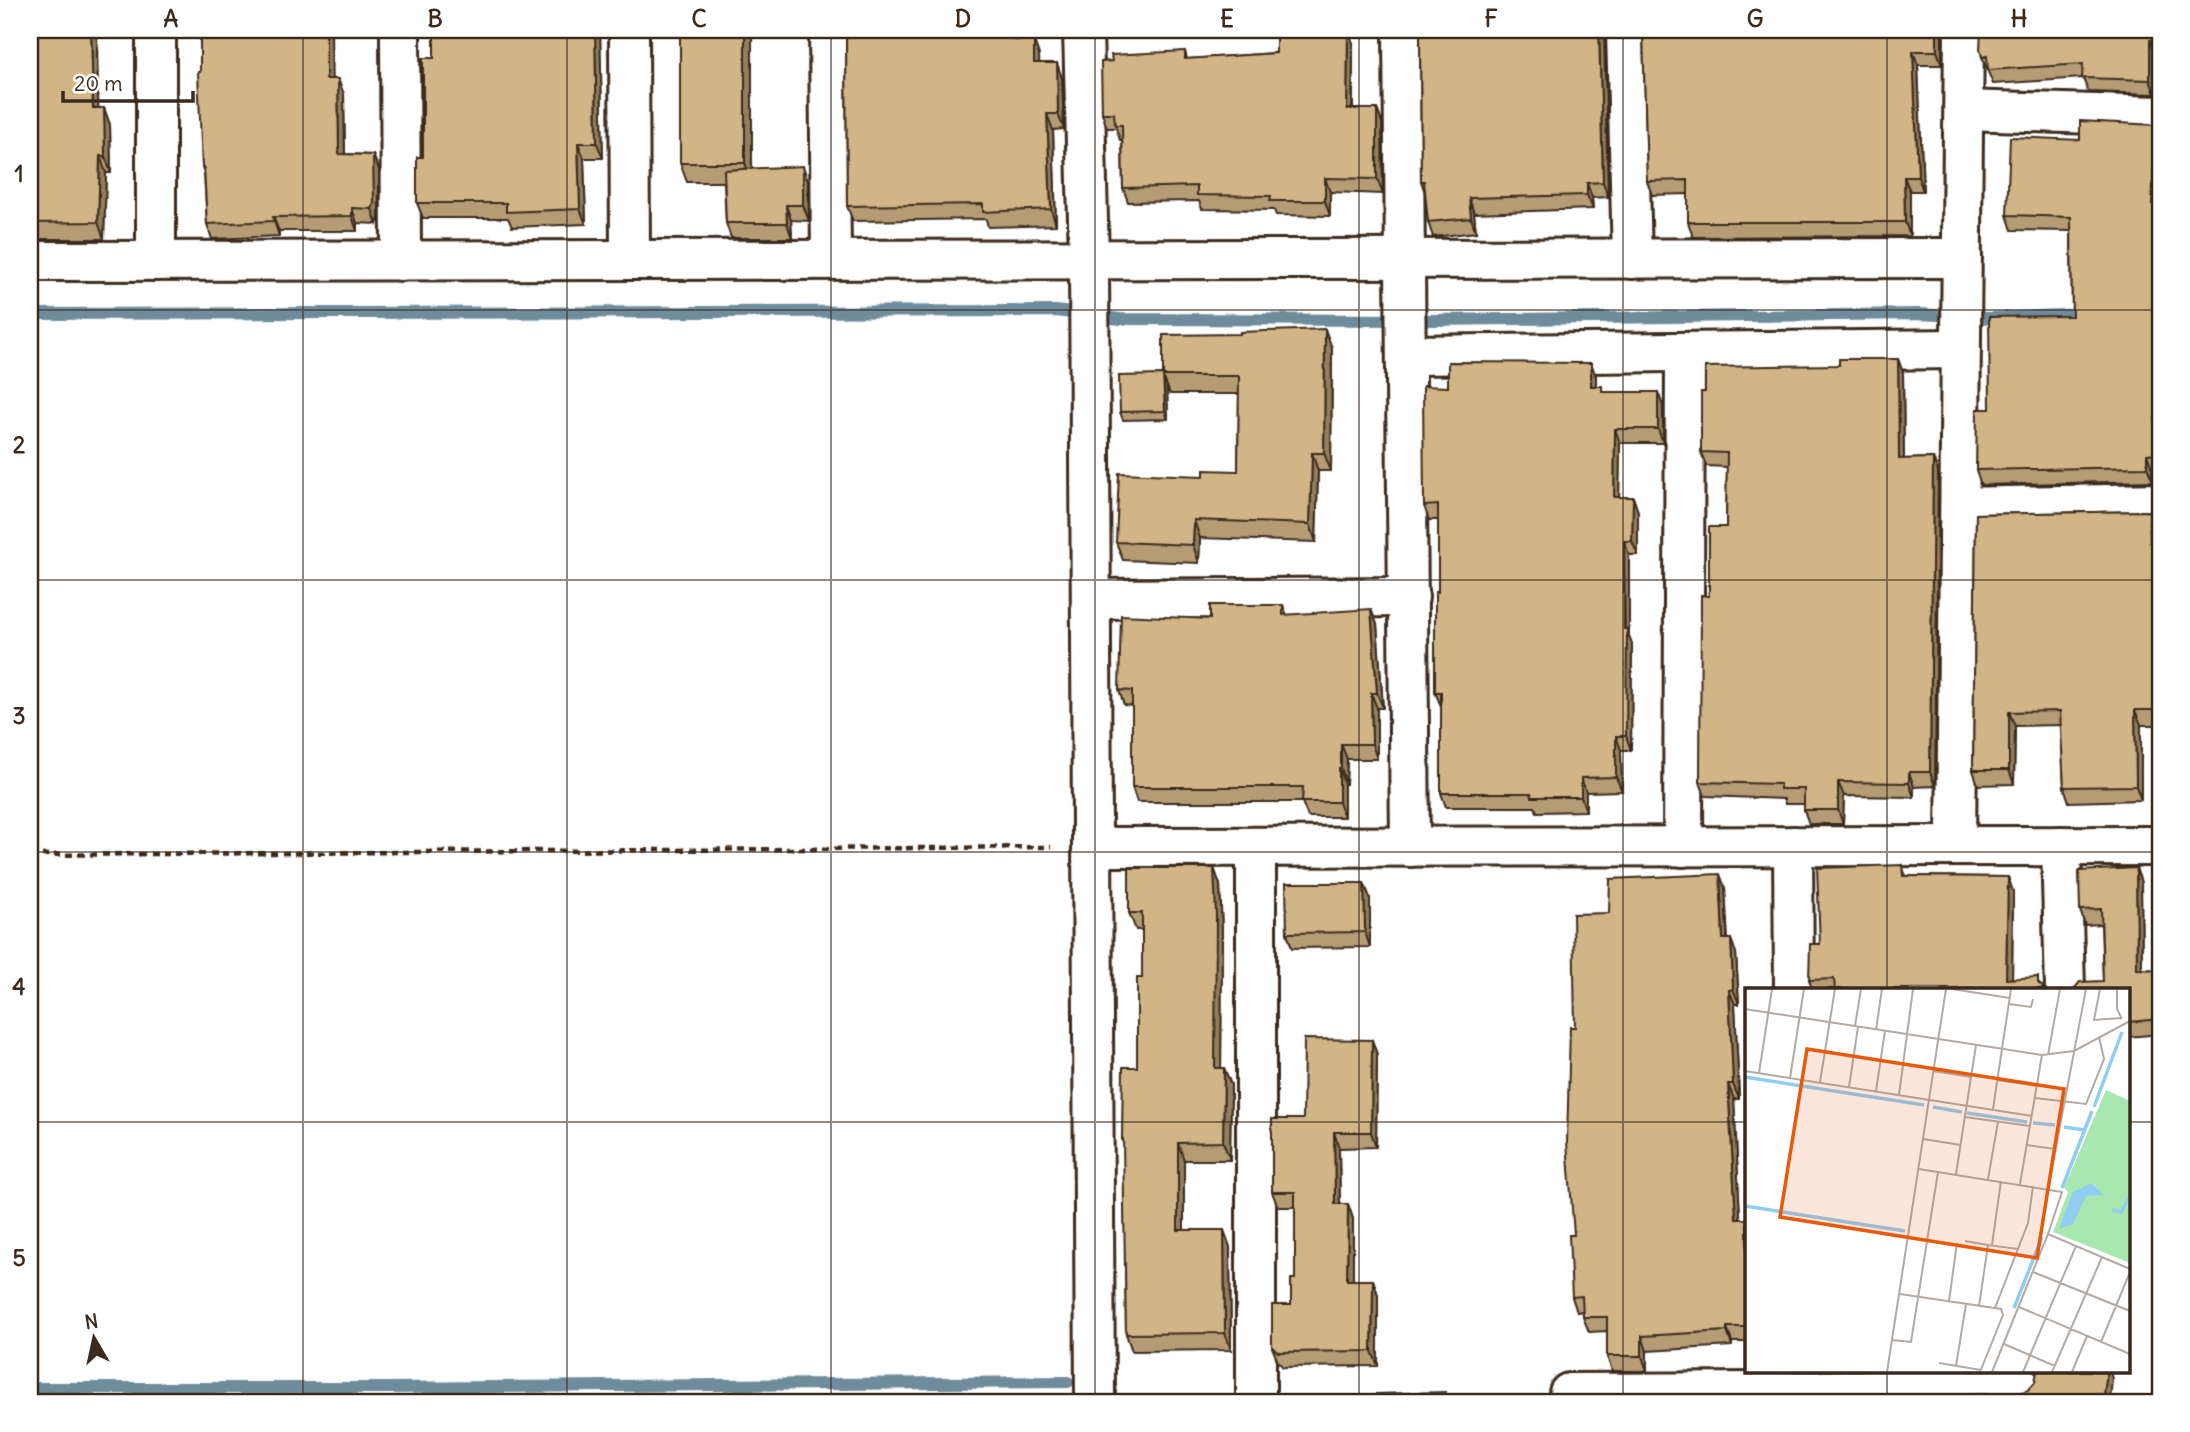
<svg xmlns="http://www.w3.org/2000/svg" width="2190" height="1432" font-family="Delius,sans-serif">
<rect width="100%" height="100%" fill="#fff"/>
<filter id="ink" filterUnits="userSpaceOnUse"><feTurbulence type="fractalNoise" baseFrequency=".0143" numOctaves="2"/><feDisplacementMap in="SourceGraphic" scale="14" xChannelSelector="R" yChannelSelector="G"/><feConvolveMatrix kernelMatrix="1 2 1 2 8 2 1 2 1" color-interpolation-filters="sRGB"/></filter>
<g filter="url(#ink)">
<g fill="none" stroke-linecap="round" stroke-linejoin="round">
<g stroke="#6e8c9c" stroke-width="12">
<polyline points="30,314 1056,311 1120,319 1431,320 1919,314 1988,318 2087,314"/>
<polyline points="30,1388 389,1388 1068,1382"/>
</g>
<defs>
<g id="street">
<polyline points="400,30 401,261"/>
<polyline points="629,30 630,260"/>
<polyline points="829,30 831,259"/>
<polyline points="1083,30 1089,259 1095,1402"/>
<polyline points="1403,30 1410,847"/>
<polyline points="1626,30 1632,259"/>
<polyline points="1964,110 2160,116"/>
<polyline points="30,261 1962,258"/>
<polyline points="156,261 156,30"/>
<polyline points="1407,355 1961,349"/>
<polyline points="1960,507 2160,503"/>
<polyline points="1091,599 1409,597"/>
<polyline points="1793,846 1794,989"/>
<polyline points="1956,846 1964,30"/>
<polyline points="2061,846 2065,989"/>
<polyline points="1092,847 2160,846"/>
<polyline points="1256,847 1256,1402"/>
<polyline points="1683,847 1685,353"/>
<polyline points="1569,1393 1764,1392"/>
<polyline points="1764,1402 1764,1392 2021,1386"/>
</g>
</defs>
<use href="#street" stroke="#3b2a1e" stroke-width="44"/>
<polyline stroke="#3b2a1e" stroke-width="4.5" stroke-dasharray="7 5" stroke-linecap="butt" points="30,855 1051,847"/>
<use href="#street" stroke="#fff" stroke-width="38"/>
</g>
<g fill="#b59c74" stroke="#3b2a1e" stroke-width="2">
<polygon points="30,30 97,30 98,108 104,108 110,125 111,173 106,173 104,239 38,239 32,223 34,164 31,158 31,125 30,125"/>
<polygon points="600,30 603,158 584,158 586,224 512,227 508,218 423,218 417,203 434,58"/>
<polygon points="680,30 752,30 752,169 808,181 809,221 791,220 792,238 731,238 726,223 724,182 687,182 680,163"/>
<polygon points="846,30 1021,30 1020,40 1039,55 1039,63 1062,78 1064,129 1053,130 1056,225 988,227 986,219 853,221 847,206"/>
<polygon points="1420,30 1604,30 1608,197 1592,198 1593,209 1474,213 1476,232 1433,237 1428,222 1425,193 1421,181"/>
<polygon points="1643,30 1942,30 1942,65 1918,65 1923,191 1910,191 1910,236 1693,237 1688,222 1688,194 1652,195 1647,181"/>
<polygon points="2160,30 2160,53 2155,54 2155,94 2088,92 2083,78 1993,84 1982,57"/>
<polygon points="1353,43 1353,109 1377,109 1382,123 1383,194 1330,192 1330,216 1276,215 1274,210 1202,209 1199,201 1128,202 1123,188 1122,140 1120,140 1116,128 1107,128 1102,113 1112,61 1185,51 1187,59 1276,53"/>
<polygon points="200,72 331,79 344,94 345,154 373,155 379,170 379,218 377,224 357,223 357,231 279,231 279,236 212,239 207,224 204,173 202,167"/>
<polygon points="2156,125 2160,137 2158,204 2160,204 2160,467 2152,468 2153,481 1981,485 1976,470 1990,409 2072,316 2071,231 2012,230 2007,215 2080,140"/>
<polygon points="1332,348 1331,471 1318,471 1316,542 1200,538 1199,563 1123,560 1116,542 1204,476 1238,471 1239,394 1170,394 1167,386 1168,419 1123,420 1120,412 1163,375"/>
<polygon points="1898,359 1903,373 1904,459 1933,458 1938,472 1935,786 1914,787 1914,797 1844,796 1843,824 1809,824 1804,810 1804,804 1785,804 1784,799 1705,796 1700,782 1709,596 1726,527 1727,467 1706,466 1701,452 1839,365"/>
<polygon points="1591,363 1596,377 1596,386 1605,392 1663,406 1663,443 1620,443 1619,497 1633,497 1638,512 1638,555 1629,555 1629,636 1632,644 1631,750 1621,750 1622,791 1586,792 1586,811 1537,812 1535,807 1446,807 1441,793 1441,706 1435,692 1438,592 1438,520 1429,520 1424,506 1448,387"/>
<polygon points="2149,511 2154,525 2155,542 2160,542 2160,725 2141,725 2141,800 2069,802 2064,787 2061,725 2015,726 2014,784 1978,785 1973,770 1976,514"/>
<polygon points="1283,605 1287,615 1377,624 1383,708 1377,708 1377,759 1347,759 1346,784 1344,784 1344,817 1308,817 1302,802 1137,802 1132,787 1132,706 1124,705 1119,690 1210,619"/>
<polygon points="1902,865 1906,876 2008,877 2013,892 2012,978 2041,986 2045,989 1812,989 1809,980 1820,944"/>
<polygon points="1214,868 1220,885 1222,931 1221,1068 1224,1068 1231,1085 1230,1160 1184,1160 1184,1230 1230,1247 1231,1350 1132,1351 1126,1334 1124,1144 1122,1139 1137,1067 1142,978 1142,930 1136,930 1129,913"/>
<polygon points="2136,868 2141,883 2142,969 2160,970 2160,1034 2129,1037 2129,989 2103,981 2101,924 2085,925 2080,910"/>
<polygon points="1364,883 1370,898 1370,947 1292,948 1287,933"/>
<polygon points="1725,888 1728,939 1736,953 1739,1004 1735,1004 1739,1099 1734,1099 1740,1219 1747,1219 1747,1342 1732,1342 1732,1346 1647,1351 1647,1371 1612,1371 1607,1356 1607,1331 1589,1332 1583,1317 1583,1311 1577,1312 1572,1297 1574,1235 1575,1027 1609,913"/>
<polygon points="1372,1040 1377,1055 1376,1147 1339,1148 1340,1204 1348,1204 1353,1219 1353,1280 1373,1280 1378,1295 1378,1366 1283,1367 1278,1362 1272,1347 1291,1305 1295,1279 1295,1207 1278,1207 1272,1192 1303,1119"/>
</g>
<g fill="#937f5e" stroke="#3b2a1e" stroke-width="2">
<polygon points="91,30 97,30 97,63 99,125 93,108"/>
<polygon points="326,30 331,30 332,94 326,79"/>
<polygon points="595,30 600,30 603,158 597,143"/>
<polygon points="745,30 752,30 752,182 745,163"/>
<polygon points="1015,30 1021,30 1020,55 1014,40"/>
<polygon points="1348,30 1353,43 1352,123 1347,109"/>
<polygon points="1599,30 1604,30 1608,197 1603,182"/>
<polygon points="1937,30 1942,30 1942,65 1937,51"/>
<polygon points="1034,40 1039,55 1040,78 1034,63"/>
<polygon points="2150,40 2155,54 2155,94 2150,80"/>
<polygon points="1913,51 1918,65 1923,191 1918,177"/>
<polygon points="1057,63 1062,78 1064,129 1058,114"/>
<polygon points="338,79 344,94 345,169 339,154"/>
<polygon points="104,108 110,125 111,173 105,156"/>
<polygon points="1377,109 1382,123 1383,194 1377,179"/>
<polygon points="1047,114 1053,130 1056,225 1051,209"/>
<polygon points="2156,125 2160,137 2157,218 2152,204"/>
<polygon points="578,143 584,158 586,224 580,209"/>
<polygon points="373,155 379,170 379,218 377,224 372,209"/>
<polygon points="100,156 106,173 104,239 98,222"/>
<polygon points="803,166 808,181 809,221 803,205"/>
<polygon points="1904,177 1910,191 1910,236 1905,222"/>
<polygon points="1325,178 1330,192 1330,216 1325,201"/>
<polygon points="1587,183 1592,198 1593,209 1587,195"/>
<polygon points="1469,198 1474,213 1476,232 1471,218"/>
<polygon points="786,205 791,220 792,238 787,223"/>
<polygon points="352,208 357,223 357,231 352,216"/>
<polygon points="273,217 279,231 279,236 274,221"/>
<polygon points="2155,244 2160,257 2160,323"/>
<polygon points="1325,329 1332,348 1331,471 1324,453"/>
<polygon points="1898,359 1903,373 1904,473 1899,459"/>
<polygon points="1591,363 1596,377 1596,400 1591,386"/>
<polygon points="1164,379 1167,386 1168,419 1165,411"/>
<polygon points="1658,392 1663,406 1663,443 1658,429"/>
<polygon points="2155,418 2160,432 2160,456 2159,453"/>
<polygon points="1615,429 1620,443 1619,511 1614,497"/>
<polygon points="1312,453 1318,471 1316,542 1310,524"/>
<polygon points="2147,454 2152,468 2153,481 2147,467"/>
<polygon points="1933,458 1938,472 1935,786 1930,772"/>
<polygon points="1633,497 1638,512 1638,555 1632,541"/>
<polygon points="2149,511 2154,525 2156,557 2150,542"/>
<polygon points="1194,520 1200,538 1199,563 1193,545"/>
<polygon points="1624,541 1629,555 1629,636 1632,644 1631,750 1626,736"/>
<polygon points="1371,609 1377,624 1383,708 1377,693"/>
<polygon points="1371,693 1377,708 1377,759 1372,744"/>
<polygon points="2135,710 2141,725 2141,800 2136,786"/>
<polygon points="2009,712 2015,726 2014,784 2009,770"/>
<polygon points="1616,736 1621,750 1622,791 1616,777"/>
<polygon points="1341,744 1347,759 1346,784 1341,768"/>
<polygon points="1339,768 1344,784 1344,817 1339,802"/>
<polygon points="1909,772 1914,787 1914,797 1909,783"/>
<polygon points="1581,778 1586,792 1586,811 1581,797"/>
<polygon points="1838,782 1844,796 1843,824 1838,810"/>
<polygon points="1214,868 1220,885 1222,931 1221,1085 1215,1068"/>
<polygon points="2136,868 2141,883 2142,983 2137,969"/>
<polygon points="1720,874 1725,888 1728,954 1723,939"/>
<polygon points="2008,877 2013,892 2012,989 2006,979"/>
<polygon points="1364,883 1370,898 1370,947 1365,932"/>
<polygon points="1731,939 1736,953 1739,1004 1733,989"/>
<polygon points="1729,990 1735,1004 1739,1099 1733,1084"/>
<polygon points="1372,1040 1377,1055 1376,1147 1371,1132"/>
<polygon points="1224,1068 1231,1085 1230,1160 1223,1142"/>
<polygon points="1728,1084 1734,1099 1741,1234 1736,1219"/>
<polygon points="1334,1132 1339,1148 1340,1219 1335,1204"/>
<polygon points="1178,1143 1184,1160 1184,1247 1178,1230"/>
<polygon points="1348,1204 1353,1219 1353,1295 1347,1280"/>
<polygon points="1224,1230 1230,1247 1231,1350 1225,1333"/>
<polygon points="1373,1280 1378,1295 1378,1366 1372,1351"/>
<polygon points="1727,1327 1732,1342 1732,1346 1727,1331"/>
<polygon points="1642,1336 1647,1351 1647,1371 1642,1356"/>
<polygon points="2107,1371 2110,1371 2112,1379 2110,1402 2103,1402"/>
</g>
<g fill="#d2b587" stroke="#3b2a1e" stroke-width="2">
<polygon points="30,30 91,30 93,108 104,108 105,156 100,156 98,222 32,223 34,157 31,158 30,108"/>
<polygon points="200,30 326,30 326,79 338,79 339,154 373,155 374,203 372,209 352,208 352,216 273,217 274,221 207,224 204,167 202,167 198,72 200,72"/>
<polygon points="434,30 595,30 597,143 578,143 580,209 506,212 506,203 417,203 417,157 423,157 423,58 434,58"/>
<rect x="680" y="30" width="65" height="133"/>
<polygon points="846,30 1015,30 1014,40 1034,40 1034,63 1057,63 1058,114 1047,114 1051,209 983,212 983,204 847,206"/>
<polygon points="1276,30 1348,30 1347,109 1377,109 1377,179 1325,178 1325,201 1270,201 1271,196 1197,195 1197,186 1123,188 1122,125 1115,125 1114,113 1102,113 1101,62 1112,61 1111,55 1185,51 1185,59 1276,53"/>
<polygon points="1420,30 1599,30 1603,182 1587,183 1587,195 1469,198 1471,218 1428,222 1424,181 1421,181"/>
<polygon points="1643,30 1937,30 1937,51 1913,51 1918,177 1904,177 1905,222 1688,222 1688,180 1647,181"/>
<polygon points="1981,30 2160,30 2160,39 2150,40 2150,80 2082,78 2083,64 1988,70 1987,56 1982,57 1980,49"/>
<polygon points="2080,121 2156,125 2152,204 2160,204 2160,244 2155,244 2160,322 2160,418 2155,418 2159,453 2147,454 2147,467 1976,470 1977,409 1990,409 1989,317 2072,316 2071,217 2007,215 2010,137 2080,140"/>
<polygon points="803,166 803,205 786,205 787,223 726,223 724,170"/>
<polygon points="1325,329 1324,453 1312,453 1310,524 1194,520 1193,545 1116,542 1119,473 1204,476 1204,470 1238,471 1239,376 1163,376 1163,335 1240,334 1240,332"/>
<polygon points="1839,359 1898,359 1899,459 1933,458 1930,772 1909,772 1909,783 1838,782 1838,810 1804,810 1804,789 1780,789 1780,784 1700,782 1701,595 1709,596 1709,527 1726,527 1727,453 1701,452 1701,392 1705,392 1705,367 1839,365"/>
<polygon points="1448,362 1591,363 1591,386 1602,386 1602,392 1658,392 1658,429 1615,429 1614,497 1633,497 1632,541 1624,541 1624,629 1627,629 1626,736 1616,736 1616,777 1581,778 1581,797 1532,797 1531,793 1441,793 1441,692 1435,692 1435,592 1438,592 1438,505 1424,506 1423,386 1448,387"/>
<polygon points="1163,375 1165,411 1120,412 1119,376"/>
<polygon points="2149,511 2150,542 2160,542 2160,710 2135,710 2136,786 2064,787 2060,711 2009,712 2009,770 1973,770 1976,514"/>
<polygon points="1210,605 1283,605 1283,615 1371,609 1377,693 1371,693 1372,744 1341,744 1341,768 1339,768 1339,802 1302,802 1303,787 1132,787 1132,691 1119,690 1121,615 1210,619"/>
<polygon points="1902,865 1903,876 2008,877 2006,979 2038,977 2038,983 2045,989 1835,989 1834,979 1809,980 1810,944 1820,944 1817,868"/>
<polygon points="1129,868 1214,868 1216,914 1215,1068 1224,1068 1223,1142 1178,1143 1178,1230 1224,1230 1225,1333 1126,1334 1123,1139 1122,1139 1123,1067 1137,1067 1137,978 1142,978 1142,913 1129,913"/>
<polygon points="2136,868 2137,969 2160,970 2160,1019 2129,1022 2129,989 2074,989 2080,982 2103,981 2101,909 2080,910 2079,871"/>
<polygon points="1720,874 1723,939 1731,939 1733,989 1729,990 1733,1084 1728,1084 1736,1219 1747,1219 1747,1327 1727,1327 1727,1331 1642,1336 1642,1356 1607,1356 1607,1317 1583,1317 1582,1296 1572,1297 1569,1235 1574,1235 1567,1142 1570,1027 1575,1027 1573,914 1609,913 1610,879"/>
<polygon points="1286,883 1364,883 1365,932 1287,933"/>
<polygon points="1304,1039 1372,1040 1371,1132 1334,1132 1335,1204 1348,1204 1347,1280 1373,1280 1372,1351 1278,1352 1272,1347 1272,1305 1291,1305 1291,1279 1295,1279 1295,1192 1272,1192 1272,1119 1303,1119"/>
<polygon points="2037,1371 2107,1371 2103,1402 1953,1402 1953,1395 2016,1394 2028,1390 2035,1382"/>
<polygon points="1445,1392 1445,1402 1376,1402 1376,1394"/>
<polygon points="1877,1397 1878,1402 1844,1402 1843,1398"/>
<polygon points="1552,1399 1642,1400 1642,1402 1552,1402"/>
</g>
</g>
<path fill="none" stroke="#3b2a1e" stroke-width="2" stroke-opacity="0.55" d="M303 30V1402M567 30V1402M831 30V1402M1095 30V1402M1359 30V1402M1623 30V1402M1887 30V989M30 310H2160M30 580H2160M30 852H2160M30 1122H1747M2129 1122H2160M1887 1371V1402"/>
<g transform="translate(1745 988)">
<rect width="385" height="385" fill="#fff"/>
<path d="M361 102 385 113V275L308 244 323 204 319 200Z" fill="#a8e7af"/>
<path d="M346 195 359 207 341 208 328 236 314 241 328 204Z" fill="#90cdf0"/>
<path fill="none" stroke="#90cdf0" stroke-width="3.5" d="M0 89 179 117M188 119 217 124M349 119 377 44M222 125 282 134M288 135 310 137M319 139 340 142M317 200 347 123M0 218 160 243M367 222 376 224 385 208M269 320 297 249"/>
<path fill="none" stroke="#b1aaa5" stroke-width="2" d="M207 1 265 10M355 1 349 32 376 30M372 1V21L377 31M264 16 286 19 288 11M0 21 297 67 329 63 385 33M110 38 116 1M131 42 137 1M303 67 315 1M0 83 287 128M188 83 226 89M14 85 27 1M45 90 59 1M252 92 292 98M75 94 90 1M104 99 113 39M131 103 140 43M154 107 168 1M290 110 341 116 359 71 354 49M248 121 266 1M220 129 285 138M178 151 216 157M282 157 310 161M174 181 317 204 303 246M211 186 231 57M243 191 253 134M275 196 297 67M303 201 341 1M220 253 243 257M247 257 256 193M288 284 385 323M155 306 256 321 258 327 235 384M204 313 212 255M234 318 243 257 273 261M274 319 385 366M250 320 283 235 288 198M147 352 166 354 193 184M356 354 385 284M259 356 310 378M194 375 236 382M211 378 221 316M142 384 201 1M247 384 303 246 385 281M278 384 331 258M307 384 357 269M327 384 342 348"/>
<path fill="#e8590c" fill-opacity="0.15" stroke="#e8590c" stroke-width="3.5" d="M62 61 319 101 292 270 35 229Z"/>
<rect width="385" height="385" fill="none" stroke="#3b2a1e" stroke-width="3.5"/>
</g>
<rect width="2190" height="1432" fill="none" stroke="#fff" stroke-width="77"/>
<g transform="translate(94 1338) rotate(351)" stroke="#ffffff" stroke-width="5" paint-order="stroke">
<path d="M0-5L12 26L0 18L-12 26Z" fill="#3b2a1e"/>
<text y="-10" font-size="19" font-weight="bold" text-anchor="middle" fill="#3b2a1e">N</text>
</g>
<path d="M63 91v10h130v-10" fill="none" stroke="#3b2a1e" stroke-width="3.5"/>
<text x="74" y="91" font-size="21" fill="#3b2a1e" stroke="#ffffff" stroke-width="5" paint-order="stroke">20 m</text>
<rect x="38" y="38" width="2114" height="1356" fill="none" stroke="#3b2a1e" stroke-width="2.5"/>
<g font-size="23" text-anchor="middle" font-weight="bold" fill="#3b2a1e">
<text x="171" y="27">A</text>
<text x="435" y="27">B</text>
<text x="699" y="27">C</text>
<text x="963" y="27">D</text>
<text x="1227" y="27">E</text>
<text x="1491" y="27">F</text>
<text x="1755" y="27">G</text>
<text x="2019" y="27">H</text>
<text x="19" y="182">1</text>
<text x="19" y="453">2</text>
<text x="19" y="724">3</text>
<text x="19" y="995">4</text>
<text x="19" y="1266">5</text>
</g>
</svg>
